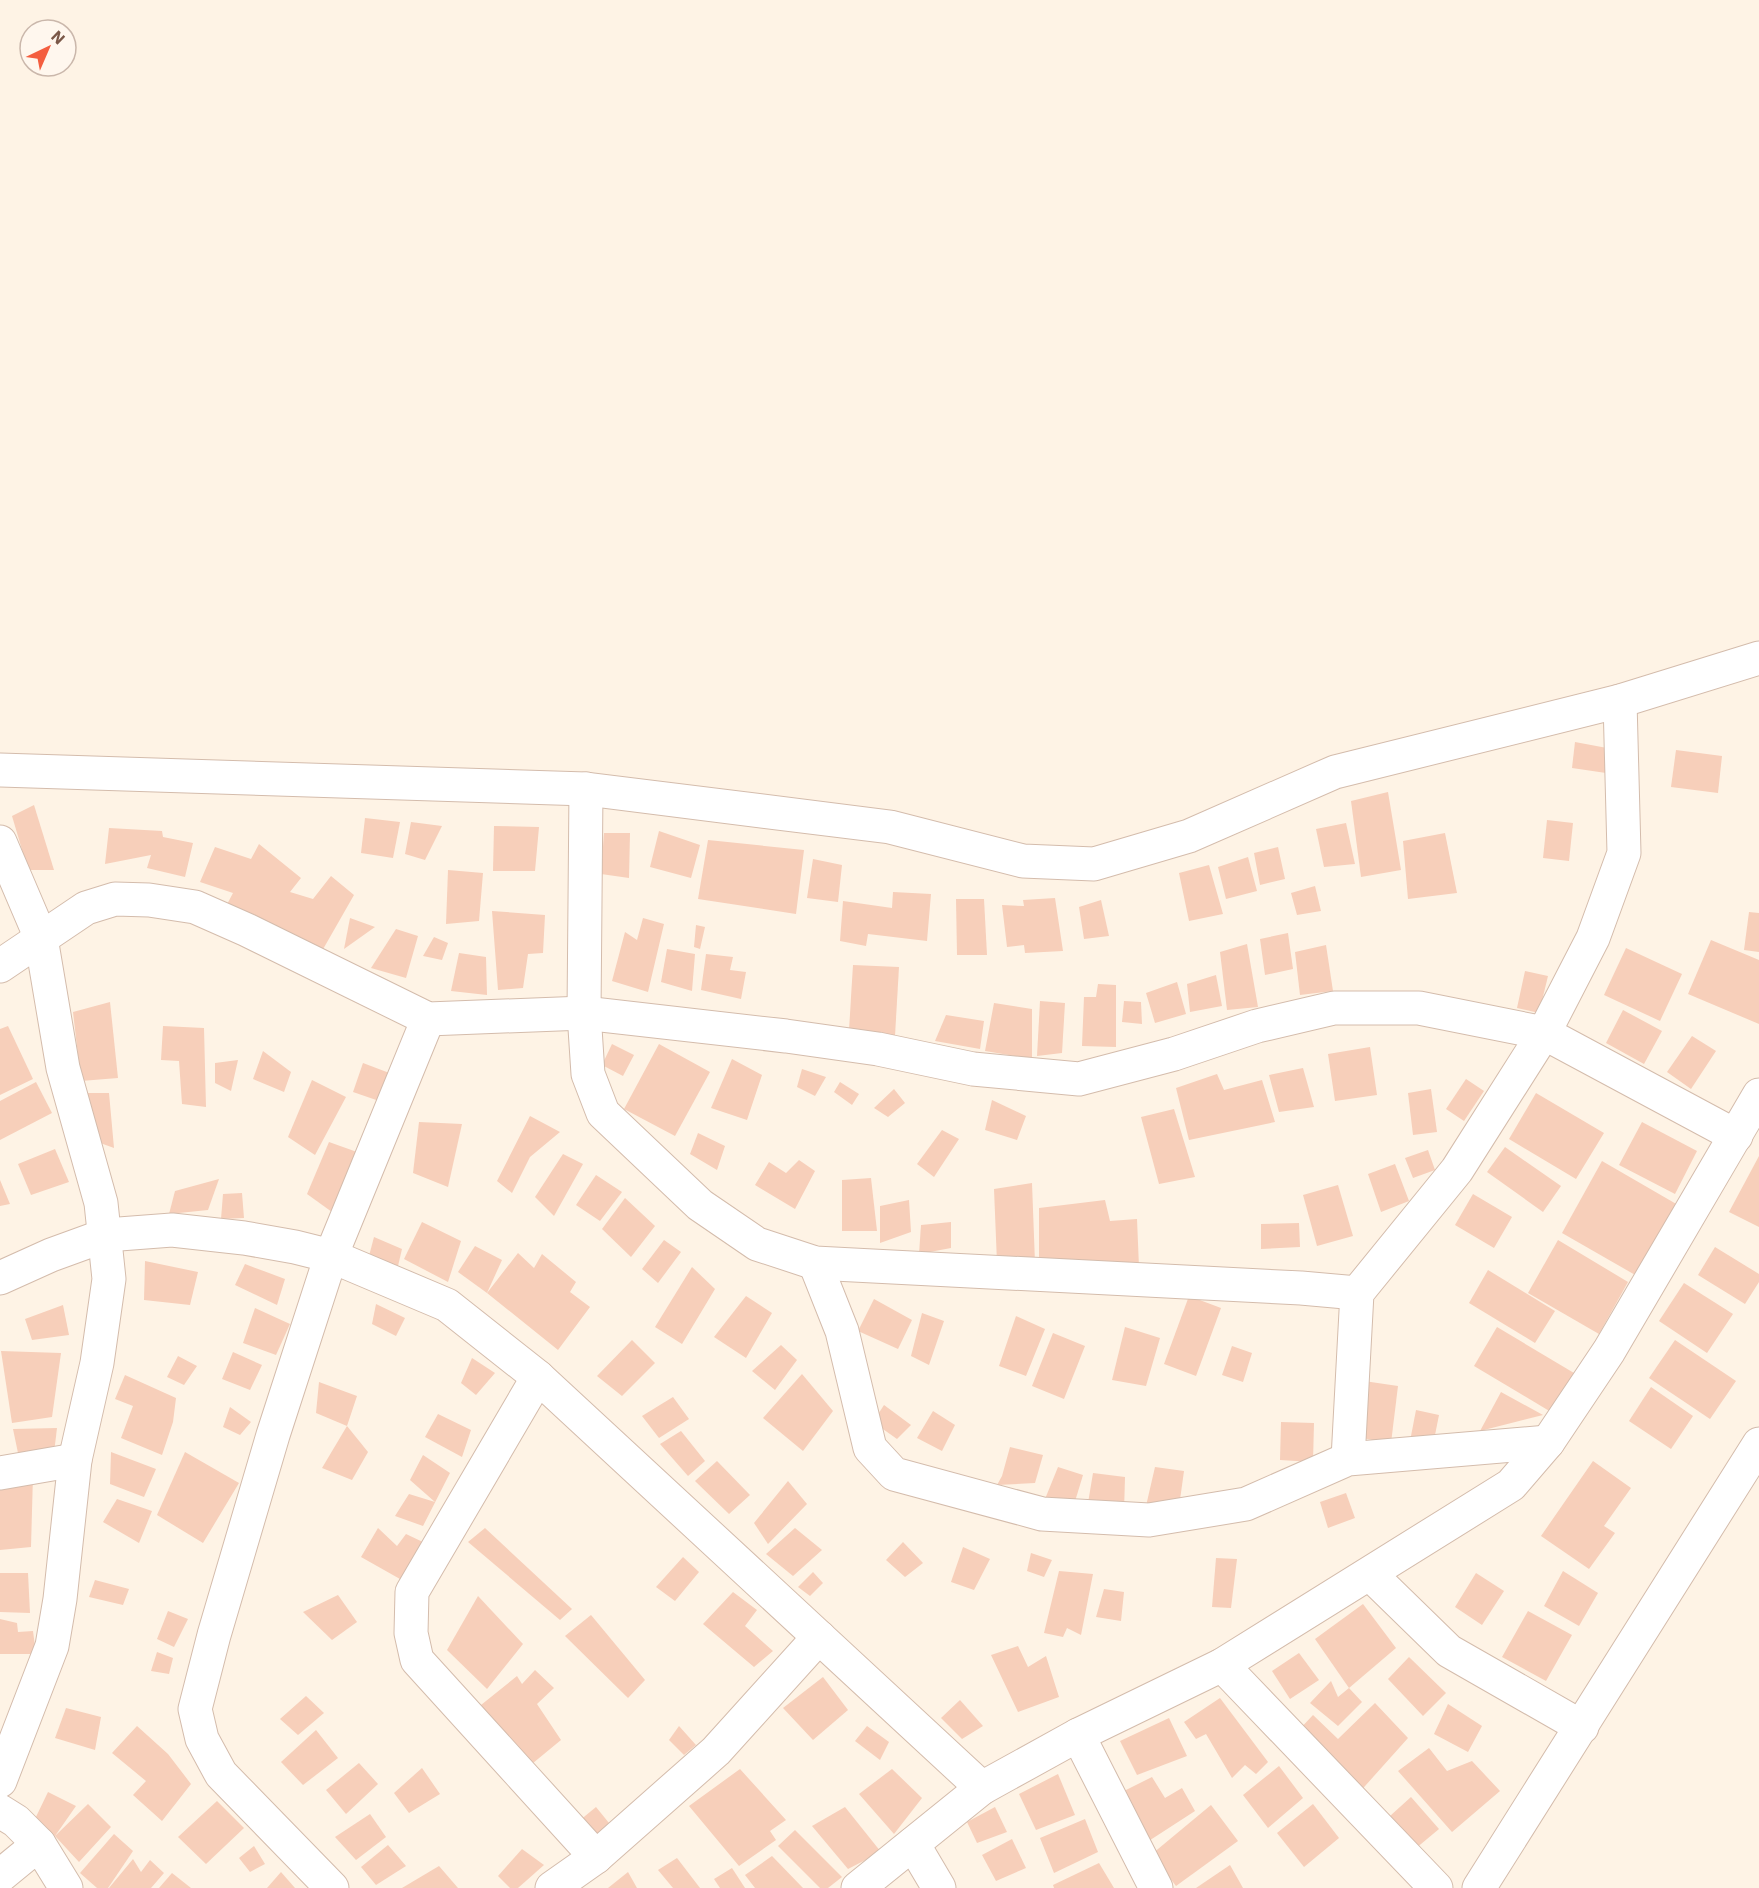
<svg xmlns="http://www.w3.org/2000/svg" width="1759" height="1888" font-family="'IBM Plex Sans',sans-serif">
<rect width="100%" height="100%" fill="#fef3e5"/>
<g fill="#f7cfba">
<polygon points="1575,742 1607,748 1606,773 1572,768"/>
<polygon points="1676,750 1722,756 1718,793 1671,787"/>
<polygon points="1388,792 1401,870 1361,877 1351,801"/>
<polygon points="34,805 54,870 28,870 12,816"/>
<polygon points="365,818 400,822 393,858 361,853"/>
<polygon points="1547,820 1573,823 1569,861 1543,858"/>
<polygon points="411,822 442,826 425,860 405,854"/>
<polygon points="1346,823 1355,864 1324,867 1316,829"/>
<polygon points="494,826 539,827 535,871 493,871"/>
<polygon points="109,828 162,831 163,837 193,843 185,877 147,868 151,855 105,864"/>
<polygon points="659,831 700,845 691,878 650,867"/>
<polygon points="604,833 630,833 629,878 601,874"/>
<polygon points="1445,833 1457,893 1408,899 1403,841"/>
<polygon points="708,840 804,850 796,914 698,899"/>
<polygon points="259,844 301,878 290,892 313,899 331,876 354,895 322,951 223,912 233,893 200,882 215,847 251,859"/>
<polygon points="1278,847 1285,879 1260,885 1254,853"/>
<polygon points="1248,857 1257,891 1226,899 1218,867"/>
<polygon points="813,859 842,865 838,902 807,898"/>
<polygon points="1209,865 1223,914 1189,921 1179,873"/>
<polygon points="448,870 483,873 479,921 446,924"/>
<polygon points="1315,886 1321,911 1297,915 1291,893"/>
<polygon points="893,892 931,894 927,941 868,934 866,946 840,941 843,901 892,908"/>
<polygon points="1055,898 1063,951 1025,953 1024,945 1007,947 1002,905 1024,906 1023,900"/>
<polygon points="956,899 984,899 987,955 957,955"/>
<polygon points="1101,900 1109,936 1084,939 1079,907"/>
<polygon points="492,911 545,915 543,953 528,954 523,988 498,990"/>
<polygon points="1749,912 1759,913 1759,952 1744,950"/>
<polygon points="350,918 375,927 344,949"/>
<polygon points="643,918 664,924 648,992 612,981 625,932 637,940"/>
<polygon points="696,925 705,927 700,949 694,947"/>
<polygon points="396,929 418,936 406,978 371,968"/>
<polygon points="1288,933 1293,969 1265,975 1260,939"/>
<polygon points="434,937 448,943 442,960 423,956"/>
<polygon points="1711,940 1759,960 1759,1024 1688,994"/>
<polygon points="1247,944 1258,1007 1227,1010 1220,952"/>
<polygon points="1326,945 1333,991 1300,995 1295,952"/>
<polygon points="1626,948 1682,974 1660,1021 1604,995"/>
<polygon points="667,949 695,954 692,991 661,982"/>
<polygon points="459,953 486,957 487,995 451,991"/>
<polygon points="706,954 733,957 730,970 746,972 741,999 701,990"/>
<polygon points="853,965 899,967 895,1036 849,1030"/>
<polygon points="1525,971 1548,976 1539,1013 1517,1008"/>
<polygon points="1216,975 1222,1006 1190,1012 1187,984"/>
<polygon points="1177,982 1186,1014 1155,1023 1146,993"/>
<polygon points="1098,984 1116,985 1116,1047 1082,1046 1084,997 1096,997"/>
<polygon points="1040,1001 1065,1003 1062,1053 1037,1056"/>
<polygon points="1124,1001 1141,1002 1142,1024 1122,1022"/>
<polygon points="110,1002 118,1078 81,1081 73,1012"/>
<polygon points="994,1003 1032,1009 1032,1059 985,1051"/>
<polygon points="1623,1010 1662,1031 1644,1064 1606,1043"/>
<polygon points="946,1015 984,1021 980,1049 935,1041"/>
<polygon points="8,1026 33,1079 0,1095 0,1029"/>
<polygon points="163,1026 204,1028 206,1107 182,1104 179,1061 161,1060"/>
<polygon points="1692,1036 1716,1051 1691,1089 1667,1072"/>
<polygon points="612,1044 634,1055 623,1076 602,1065"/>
<polygon points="659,1044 710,1072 675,1136 624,1109"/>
<polygon points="1370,1047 1377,1095 1335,1101 1328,1054"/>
<polygon points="263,1051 291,1072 284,1092 253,1079"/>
<polygon points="732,1059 762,1075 747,1120 711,1108"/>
<polygon points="238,1060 231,1091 215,1083 215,1063"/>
<polygon points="363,1063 392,1074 382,1102 353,1092"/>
<polygon points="1303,1068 1314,1107 1279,1112 1269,1075"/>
<polygon points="802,1069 826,1077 815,1096 797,1087"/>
<polygon points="1217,1074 1224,1090 1262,1080 1275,1122 1189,1140 1176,1088"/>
<polygon points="1466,1079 1484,1091 1464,1121 1446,1109"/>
<polygon points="312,1080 346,1097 315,1155 288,1137"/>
<polygon points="36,1082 52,1113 0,1140 0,1101"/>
<polygon points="840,1082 859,1094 852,1105 834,1092"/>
<polygon points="894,1089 905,1103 888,1117 874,1108"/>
<polygon points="1431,1089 1437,1132 1413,1135 1408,1093"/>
<polygon points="86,1093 109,1093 114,1148 92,1140"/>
<polygon points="1536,1093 1604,1133 1576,1179 1509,1139"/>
<polygon points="992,1100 1026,1116 1017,1140 985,1130"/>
<polygon points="1174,1109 1195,1177 1159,1184 1141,1117"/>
<polygon points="530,1116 560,1132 530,1157 512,1193 497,1181"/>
<polygon points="419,1122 462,1124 448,1187 413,1173"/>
<polygon points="1642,1122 1697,1151 1675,1194 1619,1165"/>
<polygon points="942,1130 959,1139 934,1177 917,1164"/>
<polygon points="698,1133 725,1146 717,1170 690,1154"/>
<polygon points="329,1142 357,1152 332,1212 307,1194"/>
<polygon points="1505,1147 1561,1186 1543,1212 1487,1172"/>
<polygon points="55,1149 69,1182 31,1195 18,1164"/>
<polygon points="1428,1150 1435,1170 1413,1178 1405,1158"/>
<polygon points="563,1154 583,1164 554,1216 535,1197"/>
<polygon points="1759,1156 1759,1227 1729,1212"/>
<polygon points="799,1160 815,1171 795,1209 755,1185 769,1162 786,1173"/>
<polygon points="1602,1161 1678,1205 1637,1276 1562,1233"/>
<polygon points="1395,1164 1409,1201 1381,1212 1368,1174"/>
<polygon points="596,1175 622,1192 600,1221 576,1205"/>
<polygon points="871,1178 877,1231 842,1231 842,1180"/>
<polygon points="219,1179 208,1210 169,1214 175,1191"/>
<polygon points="0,1180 10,1204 0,1206"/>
<polygon points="1032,1183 1035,1263 997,1263 994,1189"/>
<polygon points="1338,1185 1353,1236 1317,1246 1303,1195"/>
<polygon points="242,1193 244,1218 221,1219 223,1194"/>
<polygon points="1473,1194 1512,1217 1494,1248 1455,1225"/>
<polygon points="625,1198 655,1226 631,1257 602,1229"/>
<polygon points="909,1200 911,1232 880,1243 880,1206"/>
<polygon points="1105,1200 1110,1221 1137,1219 1139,1267 1039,1263 1039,1208"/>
<polygon points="422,1222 461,1241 448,1282 404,1259"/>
<polygon points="951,1222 951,1248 919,1254 921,1225"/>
<polygon points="1299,1223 1300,1247 1261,1249 1261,1224"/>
<polygon points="374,1237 402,1249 398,1266 369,1256"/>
<polygon points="664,1240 681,1252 658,1283 642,1269"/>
<polygon points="1558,1240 1628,1282 1599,1334 1528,1293"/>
<polygon points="475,1246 502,1260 487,1293 458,1272"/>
<polygon points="1715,1247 1759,1274 1759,1282 1745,1304 1698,1275"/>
<polygon points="518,1253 534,1268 542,1254 576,1282 570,1292 590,1307 558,1350 487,1293"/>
<polygon points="145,1261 198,1272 190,1305 144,1300"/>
<polygon points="245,1264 285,1279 277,1305 235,1285"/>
<polygon points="692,1267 715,1289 682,1344 655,1327"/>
<polygon points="1488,1270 1555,1311 1535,1343 1469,1303"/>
<polygon points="1684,1283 1733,1314 1707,1353 1659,1321"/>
<polygon points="746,1296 772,1313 746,1358 714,1337"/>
<polygon points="1189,1296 1221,1308 1196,1376 1164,1364"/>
<polygon points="874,1299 912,1320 898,1349 858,1331"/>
<polygon points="376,1304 405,1318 396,1336 372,1324"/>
<polygon points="63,1305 69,1335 32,1340 25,1319"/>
<polygon points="255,1308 290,1324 276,1355 243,1343"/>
<polygon points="922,1313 944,1321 929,1365 911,1356"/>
<polygon points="1016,1316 1045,1329 1026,1376 999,1366"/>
<polygon points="1125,1327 1160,1338 1146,1386 1112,1380"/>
<polygon points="1497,1327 1574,1373 1551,1412 1474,1366"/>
<polygon points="1053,1333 1085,1346 1064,1399 1032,1386"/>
<polygon points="632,1340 655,1363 622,1396 597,1376"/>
<polygon points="1675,1340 1736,1381 1710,1419 1649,1378"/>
<polygon points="781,1345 797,1360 775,1390 752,1371"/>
<polygon points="1232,1346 1252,1353 1243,1382 1222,1375"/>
<polygon points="1,1351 61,1353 52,1417 12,1423"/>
<polygon points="233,1352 262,1365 250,1390 222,1379"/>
<polygon points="178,1356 197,1366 184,1385 167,1377"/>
<polygon points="472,1358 495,1373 476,1395 461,1383"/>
<polygon points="802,1374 833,1411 803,1451 763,1418"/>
<polygon points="125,1375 176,1398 173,1422 162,1455 121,1438 133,1406 115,1399"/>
<polygon points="1364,1381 1398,1386 1391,1443 1356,1437"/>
<polygon points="319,1382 357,1396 347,1426 316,1413"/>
<polygon points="1651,1387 1693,1416 1671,1449 1629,1421"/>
<polygon points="1501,1392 1543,1415 1480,1431"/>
<polygon points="673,1397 689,1419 659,1438 642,1416"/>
<polygon points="884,1405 911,1425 897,1439 873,1422"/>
<polygon points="230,1407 251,1422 240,1435 223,1427"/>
<polygon points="1416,1410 1439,1415 1434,1440 1411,1436"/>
<polygon points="933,1411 955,1425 942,1451 917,1438"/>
<polygon points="438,1414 471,1430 462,1457 425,1437"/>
<polygon points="1281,1422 1314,1423 1313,1462 1280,1460"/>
<polygon points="347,1426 368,1452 352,1480 322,1468"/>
<polygon points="57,1428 54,1453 18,1453 13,1429"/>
<polygon points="681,1431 705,1461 688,1476 660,1444"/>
<polygon points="1010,1447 1043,1455 1035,1483 997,1485 1002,1476"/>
<polygon points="111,1452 156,1469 144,1497 110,1484"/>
<polygon points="185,1452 239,1483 203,1543 157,1515"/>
<polygon points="423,1455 450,1473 423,1526 395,1516 409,1494 435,1502 410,1480"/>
<polygon points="717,1461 750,1495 729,1514 695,1481"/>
<polygon points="1593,1461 1631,1488 1604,1526 1615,1533 1589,1569 1541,1536"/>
<polygon points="1058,1467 1083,1475 1073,1508 1045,1499"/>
<polygon points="1155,1467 1184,1471 1179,1507 1146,1506"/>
<polygon points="1093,1473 1125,1477 1124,1512 1087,1509"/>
<polygon points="33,1475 31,1547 0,1550 0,1484"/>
<polygon points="788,1481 807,1504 768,1544 754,1523"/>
<polygon points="1346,1493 1355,1518 1328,1528 1320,1502"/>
<polygon points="117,1499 152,1511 139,1543 103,1522"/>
<polygon points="378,1528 397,1546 406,1534 425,1543 400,1579 361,1557"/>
<polygon points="485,1528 572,1609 560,1620 468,1542"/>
<polygon points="795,1528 822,1550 793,1576 766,1554"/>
<polygon points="903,1542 923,1563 905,1577 886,1560"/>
<polygon points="963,1547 990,1559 974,1590 951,1582"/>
<polygon points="1031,1553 1052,1560 1044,1577 1027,1571"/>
<polygon points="683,1557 699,1572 675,1601 656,1587"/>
<polygon points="1216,1558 1237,1559 1231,1608 1212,1607"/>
<polygon points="1059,1571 1093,1574 1081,1635 1067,1628 1063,1637 1044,1633"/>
<polygon points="1563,1571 1598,1593 1579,1626 1544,1606"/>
<polygon points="813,1572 823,1583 810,1596 798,1587"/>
<polygon points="0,1573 28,1573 30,1613 0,1612"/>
<polygon points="1476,1573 1504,1591 1482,1625 1455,1607"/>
<polygon points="95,1580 129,1589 123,1605 89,1597"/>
<polygon points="1104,1589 1124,1592 1121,1621 1096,1617"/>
<polygon points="733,1592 757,1610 745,1626 773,1651 754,1667 703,1624"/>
<polygon points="338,1595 357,1622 332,1640 303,1612"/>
<polygon points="478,1596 523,1644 487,1689 447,1650"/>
<polygon points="1363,1604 1396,1648 1349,1688 1315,1639"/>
<polygon points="168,1611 188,1619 174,1647 157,1639"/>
<polygon points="1528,1611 1572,1635 1546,1681 1502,1657"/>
<polygon points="591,1615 645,1680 628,1698 565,1636"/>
<polygon points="0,1619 17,1623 18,1632 33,1631 36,1654 0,1654"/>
<polygon points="1018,1646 1028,1667 1046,1656 1059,1697 1018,1712 991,1655"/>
<polygon points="157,1652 173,1658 169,1674 151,1671"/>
<polygon points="1299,1653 1319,1680 1290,1699 1272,1671"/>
<polygon points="1409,1657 1446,1693 1423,1716 1388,1679"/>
<polygon points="535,1670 554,1688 537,1704 561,1740 527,1768 476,1709 517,1676 522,1684"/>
<polygon points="823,1677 848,1710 813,1740 783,1708"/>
<polygon points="1331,1681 1338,1697 1349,1688 1362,1702 1338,1726 1310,1703"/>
<polygon points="306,1696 324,1713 298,1735 280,1719"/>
<polygon points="1220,1698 1268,1762 1256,1774 1245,1765 1232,1778 1206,1734 1196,1739 1184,1722"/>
<polygon points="960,1700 983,1726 962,1739 941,1718"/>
<polygon points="1375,1703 1408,1738 1357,1795 1297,1732 1313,1715 1338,1739"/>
<polygon points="1448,1704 1482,1726 1468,1752 1434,1734"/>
<polygon points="66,1708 101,1717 95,1750 55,1738"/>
<polygon points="1169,1718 1187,1756 1137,1775 1120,1741"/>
<polygon points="137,1726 168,1754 191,1784 162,1821 133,1795 146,1781 112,1753"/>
<polygon points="679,1726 696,1745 684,1755 669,1740"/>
<polygon points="867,1726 889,1742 880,1760 855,1741"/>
<polygon points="316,1730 338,1758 303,1785 281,1762"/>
<polygon points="1429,1748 1447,1771 1472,1761 1500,1791 1452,1832 1398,1771"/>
<polygon points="359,1763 378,1784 346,1814 326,1790"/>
<polygon points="1279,1766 1303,1798 1268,1828 1243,1795"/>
<polygon points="422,1768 440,1794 409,1813 394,1793"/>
<polygon points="740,1769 786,1820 770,1831 776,1840 739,1866 689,1806"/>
<polygon points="892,1769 922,1798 894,1834 859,1794"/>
<polygon points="1058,1774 1075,1815 1036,1830 1019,1794"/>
<polygon points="1152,1777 1165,1798 1182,1788 1195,1811 1141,1846 1112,1797"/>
<polygon points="48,1792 76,1806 55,1836 88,1804 111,1827 79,1862 55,1836 34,1821"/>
<polygon points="1411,1797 1439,1829 1415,1849 1390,1816"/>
<polygon points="217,1801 244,1828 206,1864 178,1837"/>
<polygon points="1313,1804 1339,1838 1304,1867 1277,1833"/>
<polygon points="1211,1805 1238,1841 1176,1886 1152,1854"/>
<polygon points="596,1807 609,1823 593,1837 579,1821"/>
<polygon points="845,1807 881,1852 848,1869 812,1826"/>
<polygon points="995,1807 1007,1832 977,1843 967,1822"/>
<polygon points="370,1814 386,1837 356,1860 335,1837"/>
<polygon points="1085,1819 1098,1852 1054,1873 1040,1838"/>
<polygon points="795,1830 842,1877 828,1888 820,1888 778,1846"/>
<polygon points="114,1834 133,1851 108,1888 97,1888 80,1873"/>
<polygon points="1012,1839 1026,1868 996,1881 982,1855"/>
<polygon points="388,1845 406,1866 376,1885 361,1867"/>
<polygon points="254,1846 265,1864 250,1872 239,1858"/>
<polygon points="522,1849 544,1865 518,1888 510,1888 498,1876"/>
<polygon points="772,1856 803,1888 755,1888 745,1875"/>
<polygon points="677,1858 700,1888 673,1888 658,1870"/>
<polygon points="133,1859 141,1872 150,1860 164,1873 151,1888 109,1888"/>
<polygon points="1099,1863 1114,1888 1054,1888 1053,1885"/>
<polygon points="1230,1865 1243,1888 1196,1888"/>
<polygon points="439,1866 458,1888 402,1888"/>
<polygon points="732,1868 745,1888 720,1888 714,1879"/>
<polygon points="281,1872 295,1888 267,1888"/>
<polygon points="628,1872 637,1888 608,1888"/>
<polygon points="172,1873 191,1888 159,1888"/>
</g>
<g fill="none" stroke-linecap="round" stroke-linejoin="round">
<defs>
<g id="minor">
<polyline points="0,770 586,789 890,827 1023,861 1094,864 1189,836 1335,772 1620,701 1759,658"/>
<polyline points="586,789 584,1013 588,1074 603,1113 700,1205 757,1244 815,1263 1301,1288 1357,1293"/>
<polyline points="0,842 41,938 63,1068 101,1203 109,1279 97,1363 75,1460 60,1599 52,1646 0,1781"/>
<polyline points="0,966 86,908 115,899 149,900 195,907 247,930 428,1019 584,1013 786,1036 878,1049 973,1069 1079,1079 1174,1054 1257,1026 1334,1008 1419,1008 1544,1033 1736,1136"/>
<polyline points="815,1263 842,1331 870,1448 894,1474 1042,1514 1149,1520 1246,1504 1348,1459 1548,1442"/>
<polyline points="0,1278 51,1255 106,1235 172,1230 244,1238 295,1247 331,1256 447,1305 538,1377 982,1788"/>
<polyline points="538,1377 412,1592 411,1633 417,1660 596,1857"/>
<polyline points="1348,1459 1357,1293 1457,1170 1544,1033 1593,938 1624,853 1620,701"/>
<polyline points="0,1473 75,1460"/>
<polyline points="1370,1574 1449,1651 1582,1727"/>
<polyline points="1222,1665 1436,1888"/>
<polyline points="1078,1735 1156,1888"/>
<polyline points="0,1811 16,1821 39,1844"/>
<polyline points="913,1844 939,1888"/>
<polyline points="332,1888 221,1774 202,1739 195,1709 214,1635 273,1435 331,1256 428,1019"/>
<polyline points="552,1888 596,1857 716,1751 819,1637"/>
<polyline points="1479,1888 1759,1444"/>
</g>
<g id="tertiary">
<polyline points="0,1876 39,1844 66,1888"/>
<polyline points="858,1888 982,1788 1078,1735 1222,1665 1511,1485 1548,1442 1609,1351 1759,1095"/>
</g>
</defs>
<use href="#minor" stroke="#d4bcac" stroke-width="35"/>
<use href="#tertiary" stroke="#d4bcac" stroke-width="35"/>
<use href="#minor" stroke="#fff" stroke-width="33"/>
<use href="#tertiary" stroke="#fff" stroke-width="33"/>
</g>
<g transform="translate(48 48) rotate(44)"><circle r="28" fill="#fff7ee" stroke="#cab7ab" stroke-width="1.5"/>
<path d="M0-4.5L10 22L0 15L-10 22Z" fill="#f45e3f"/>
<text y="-9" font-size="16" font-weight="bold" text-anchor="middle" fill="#7a5747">N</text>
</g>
</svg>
